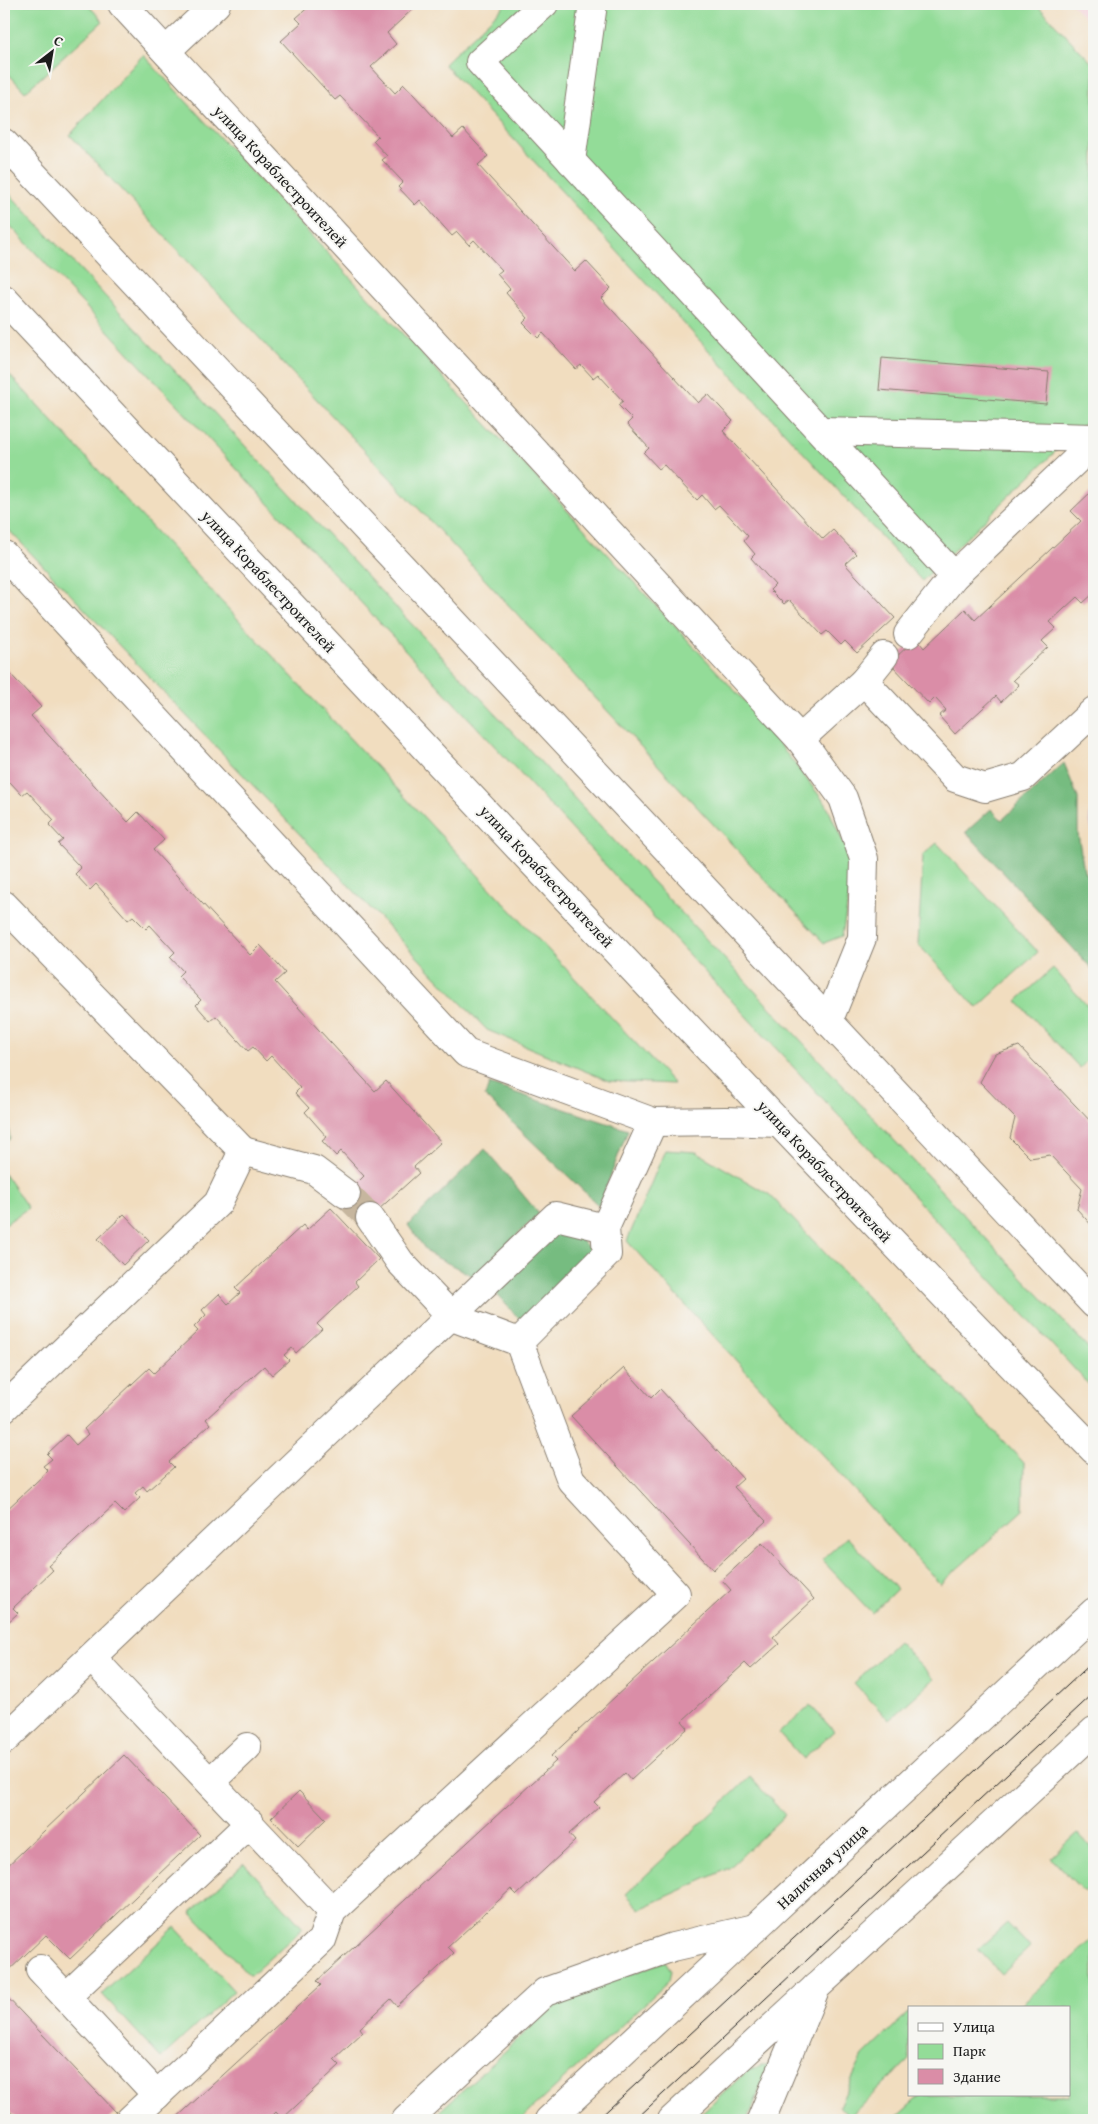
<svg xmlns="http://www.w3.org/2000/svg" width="1098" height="2124" font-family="'Gentium Book Plus',serif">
<rect width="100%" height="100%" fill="#f6f6f2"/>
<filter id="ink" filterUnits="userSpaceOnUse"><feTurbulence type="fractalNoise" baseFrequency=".02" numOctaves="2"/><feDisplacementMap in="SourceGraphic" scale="10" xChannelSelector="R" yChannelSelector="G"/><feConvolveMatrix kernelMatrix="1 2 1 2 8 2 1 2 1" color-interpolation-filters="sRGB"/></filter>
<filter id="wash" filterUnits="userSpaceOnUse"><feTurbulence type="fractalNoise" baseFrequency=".0096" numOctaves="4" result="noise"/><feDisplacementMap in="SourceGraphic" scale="20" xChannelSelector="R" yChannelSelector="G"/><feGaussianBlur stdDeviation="1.12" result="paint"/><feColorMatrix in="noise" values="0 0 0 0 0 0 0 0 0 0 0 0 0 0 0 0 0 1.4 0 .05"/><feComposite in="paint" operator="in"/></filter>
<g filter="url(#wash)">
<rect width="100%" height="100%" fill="#f1ddbf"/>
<polygon fill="#f5cfd9" points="1072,4 1094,4 1094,28"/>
<polygon fill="#d1bdcb" points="1094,784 1094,847 1089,818"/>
<g fill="#93dc98" stroke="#587c5a">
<polygon points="4,4 87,4 103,21 25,92 4,69"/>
<polygon points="506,4 1036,4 1094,65 1094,414 922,581 444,64"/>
<polygon points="143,55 751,708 826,804 854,866 842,936 824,943 70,135"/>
<polygon points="4,188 1094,1354 1094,1390 4,219"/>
<polygon points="4,369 85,456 674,1084 609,1081 487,1030 4,525"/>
<polygon points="937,843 1038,952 977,1008 918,944 923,855"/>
<polygon points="1053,968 1094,1013 1094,1054 1080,1068 1017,1001"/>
<polygon points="4,1075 10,1139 4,1143"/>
<polygon points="665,1150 696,1152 770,1195 1024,1463 1023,1510 940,1584 627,1241"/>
<polygon points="4,1173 28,1208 4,1225"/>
<polygon points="847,1537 897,1589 872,1613 822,1560"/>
<polygon points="898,1641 934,1679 889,1720 854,1683"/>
<polygon points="810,1705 834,1731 803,1759 779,1733"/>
<polygon points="750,1777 785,1815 729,1868 640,1909 626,1894"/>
<polygon points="1078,1833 1094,1851 1094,1882 1084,1892 1051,1858"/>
<polygon points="244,1863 303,1928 250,1976 191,1912"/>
<polygon points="1007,1923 1030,1947 1001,1974 978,1949"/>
<polygon points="175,1927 234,1991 161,2058 102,1994"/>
<polygon points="1094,1938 1094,2120 893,2120 921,2095 1069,2095 1069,2008 1017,2008"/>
<polygon points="665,1961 671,1970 669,1981 520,2120 430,2120 553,2007 568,1998"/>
<polygon points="909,2012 909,2060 849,2117 839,2106 863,2056"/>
<polygon points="760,2065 769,2065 748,2120 695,2120 747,2071"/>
</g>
<g fill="#76bc80" stroke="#496c4e">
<polygon points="1064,763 1078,798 1078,834 1084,871 1094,886 1094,971 966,832 991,809 1002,820"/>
<polygon points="489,1084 628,1130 599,1206 485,1096"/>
<polygon points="485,1149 539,1214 473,1276 428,1253 408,1225"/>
<polygon points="561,1226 576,1235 594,1253 520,1320 493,1290"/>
</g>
<g id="blocks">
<g fill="#da8da7">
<polygon points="312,4 418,4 387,33 396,44 371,67 395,93 404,84 453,138 463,129 488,156 478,165 575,271 586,261 611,288 601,298 698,403 708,394 733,421 723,431 823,539 833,530 856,554 845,564 895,618 857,653 845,641 841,645 827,631 822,635 789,600 784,604 770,590 775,585 751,558 755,554 744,541 748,536 719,505 714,509 702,495 697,500 664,465 659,469 644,453 649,448 627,424 632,419 618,405 623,401 598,374 593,378 581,365 576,369 543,333 538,338 523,323 528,318 506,293 510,289 497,274 502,270 474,240 469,245 457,232 452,236 420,200 415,205 398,187 403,182 382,160 387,156 373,141 378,136 340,96 335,100 281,41 301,23 296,18"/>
<polygon points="882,358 1049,372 1046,404 879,390"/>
<polygon points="1094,489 1094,593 1083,603 1077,597 1050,622 1056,628 1042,641 1048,647 1013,680 1019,685 1001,702 996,696 955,734 939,716 946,710 935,698 929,704 890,663 916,638 924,648 965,609 975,620 1081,521 1071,511"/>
<polygon points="4,667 41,707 31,716 128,822 138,812 164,840 153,850 250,955 260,945 273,959 285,973 275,982 375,1091 386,1081 441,1142 414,1167 419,1173 377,1211 354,1186 364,1176 341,1151 336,1156 322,1141 327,1137 305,1112 309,1108 295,1093 300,1088 271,1056 266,1061 253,1047 248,1051 216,1016 210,1021 196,1005 201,1000 178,976 183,971 170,957 175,952 150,925 146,929 133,916 128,920 96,884 90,890 75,874 81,868 58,844 63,840 49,825 54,820 27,791 22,795 10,782 5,787 4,786"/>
<polygon points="1019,1046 1094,1125 1094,1228 1077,1209 1082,1189 1050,1155 1030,1158 1010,1138 1015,1118 980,1082 995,1054"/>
<polygon points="331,1208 379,1259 355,1282 358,1286 317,1324 322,1329 296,1353 292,1348 284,1355 289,1360 272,1375 264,1366 206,1419 210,1424 169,1462 174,1467 147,1491 143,1486 135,1493 140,1498 124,1513 115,1504 48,1566 53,1570 13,1608 18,1613 4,1626 4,1512 48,1471 43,1466 52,1459 47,1454 67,1435 76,1445 88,1434 84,1429 149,1368 154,1373 198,1331 194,1327 206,1315 202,1310 219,1294 228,1304 240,1293 235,1288 303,1225 307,1230"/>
<polygon points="124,1214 149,1240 123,1265 98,1239"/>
<polygon points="624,1368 651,1398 660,1389 743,1479 734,1487 766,1521 713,1570 571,1416"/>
<polygon points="762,1543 814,1599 773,1637 779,1644 751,1669 745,1663 682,1721 688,1728 631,1780 625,1773 594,1802 599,1807 569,1834 575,1841 517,1895 511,1889 448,1947 454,1953 397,2006 391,1999 360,2028 363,2032 334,2059 340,2065 282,2119 276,2112 268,2120 174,2120 321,1985 317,1981 556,1761 551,1756 731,1590 722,1580"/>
<polygon points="124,1755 200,1835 70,1959 46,1935 4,1975 4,1869"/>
<polygon points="299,1791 326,1819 298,1846 271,1818"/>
<polygon points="4,1994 116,2112 108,2120 18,2120 4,2105"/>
</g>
</g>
</g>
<g filter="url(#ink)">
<use href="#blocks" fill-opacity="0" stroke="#867c6e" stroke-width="1"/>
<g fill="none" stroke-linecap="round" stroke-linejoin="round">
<polyline stroke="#c6b69e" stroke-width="28" stroke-dasharray="28 14" stroke-linecap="butt" points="346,1194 370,1218"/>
<defs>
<g id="minor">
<polyline points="122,4 800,739 843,798 864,859 862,938 828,1022"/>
<polyline points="544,4 480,62 954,576"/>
<polyline points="166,51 216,4"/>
<polyline points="571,161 593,4"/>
<polyline points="822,431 1094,438"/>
<polyline points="4,555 466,1053 653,1122 726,1121 779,1123"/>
<polyline points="908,634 954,576 1094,443"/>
<polyline points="864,681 955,778 985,788 1023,777 1094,711"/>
<polyline points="800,739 864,681 884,656"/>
<polyline points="4,905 243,1151 218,1203 4,1408"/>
<polyline points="243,1151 314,1170 346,1194"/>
<polyline points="370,1218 400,1262 452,1317 519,1342"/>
<polyline points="92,1658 332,1911"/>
<polyline points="4,1740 556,1216 605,1228"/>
<polyline points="210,1782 247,1747"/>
<polyline points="40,1969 157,2095"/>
<polyline points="66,1997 250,1823"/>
<polyline points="130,2120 322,1940 332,1911 676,1594 571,1480 519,1342 607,1254 605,1228 653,1122"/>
<polyline points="406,2120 545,1992 673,1947 755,1928"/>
<polyline points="761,2120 816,1987"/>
</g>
<g id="major">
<polyline points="4,143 1094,1304"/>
<path d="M4 299C366 684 725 1072 1094 1450"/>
<polyline points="549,2120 1094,1612"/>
<polyline points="672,2120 1094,1731"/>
</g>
</defs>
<use href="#minor" stroke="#867c6e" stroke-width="30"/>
<use href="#major" stroke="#867c6e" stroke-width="30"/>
<use href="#minor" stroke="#fff" stroke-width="28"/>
<use href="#major" stroke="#fff" stroke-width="28"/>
<g stroke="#1c1c1c" stroke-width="1">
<polyline points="597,2120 1094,1661"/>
<polyline points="635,2120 1094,1693"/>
</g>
</g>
</g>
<g text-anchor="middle" stroke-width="4" stroke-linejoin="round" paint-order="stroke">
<g font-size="16" fill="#1c1c1c" stroke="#f6f6f2">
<text transform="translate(281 176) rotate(47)" y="6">улица Кораблестроителей</text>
<text transform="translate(269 581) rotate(47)" y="6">улица Кораблестроителей</text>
<text transform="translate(547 876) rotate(47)" y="6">улица Кораблестроителей</text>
<text transform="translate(825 1171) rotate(47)" y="6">улица Кораблестроителей</text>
<text transform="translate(822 1866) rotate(-43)" y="6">Наличная улица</text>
</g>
</g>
<rect width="1098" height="2124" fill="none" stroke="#f6f6f2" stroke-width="20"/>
<rect x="908" y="2006" width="162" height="90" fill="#f6f6f2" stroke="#9f9f9c"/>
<rect x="918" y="2023" width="25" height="8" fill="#ffffff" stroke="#9f9f9c"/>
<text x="953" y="2032" font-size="15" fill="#1c1c1c">Улица</text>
<rect x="918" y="2044" width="25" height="15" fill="#93dc98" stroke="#9f9f9c"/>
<text x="953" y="2056" font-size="15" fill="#1c1c1c">Парк</text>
<rect x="918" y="2069" width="25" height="15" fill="#da8da7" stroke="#9f9f9c"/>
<text x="953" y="2082" font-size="15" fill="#1c1c1c">Здание</text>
<g transform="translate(52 52) rotate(31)" stroke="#f6f6f2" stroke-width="4" paint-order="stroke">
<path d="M0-4L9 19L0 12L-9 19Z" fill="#1c1c1c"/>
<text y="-8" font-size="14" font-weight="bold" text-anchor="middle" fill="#1c1c1c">С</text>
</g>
</svg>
